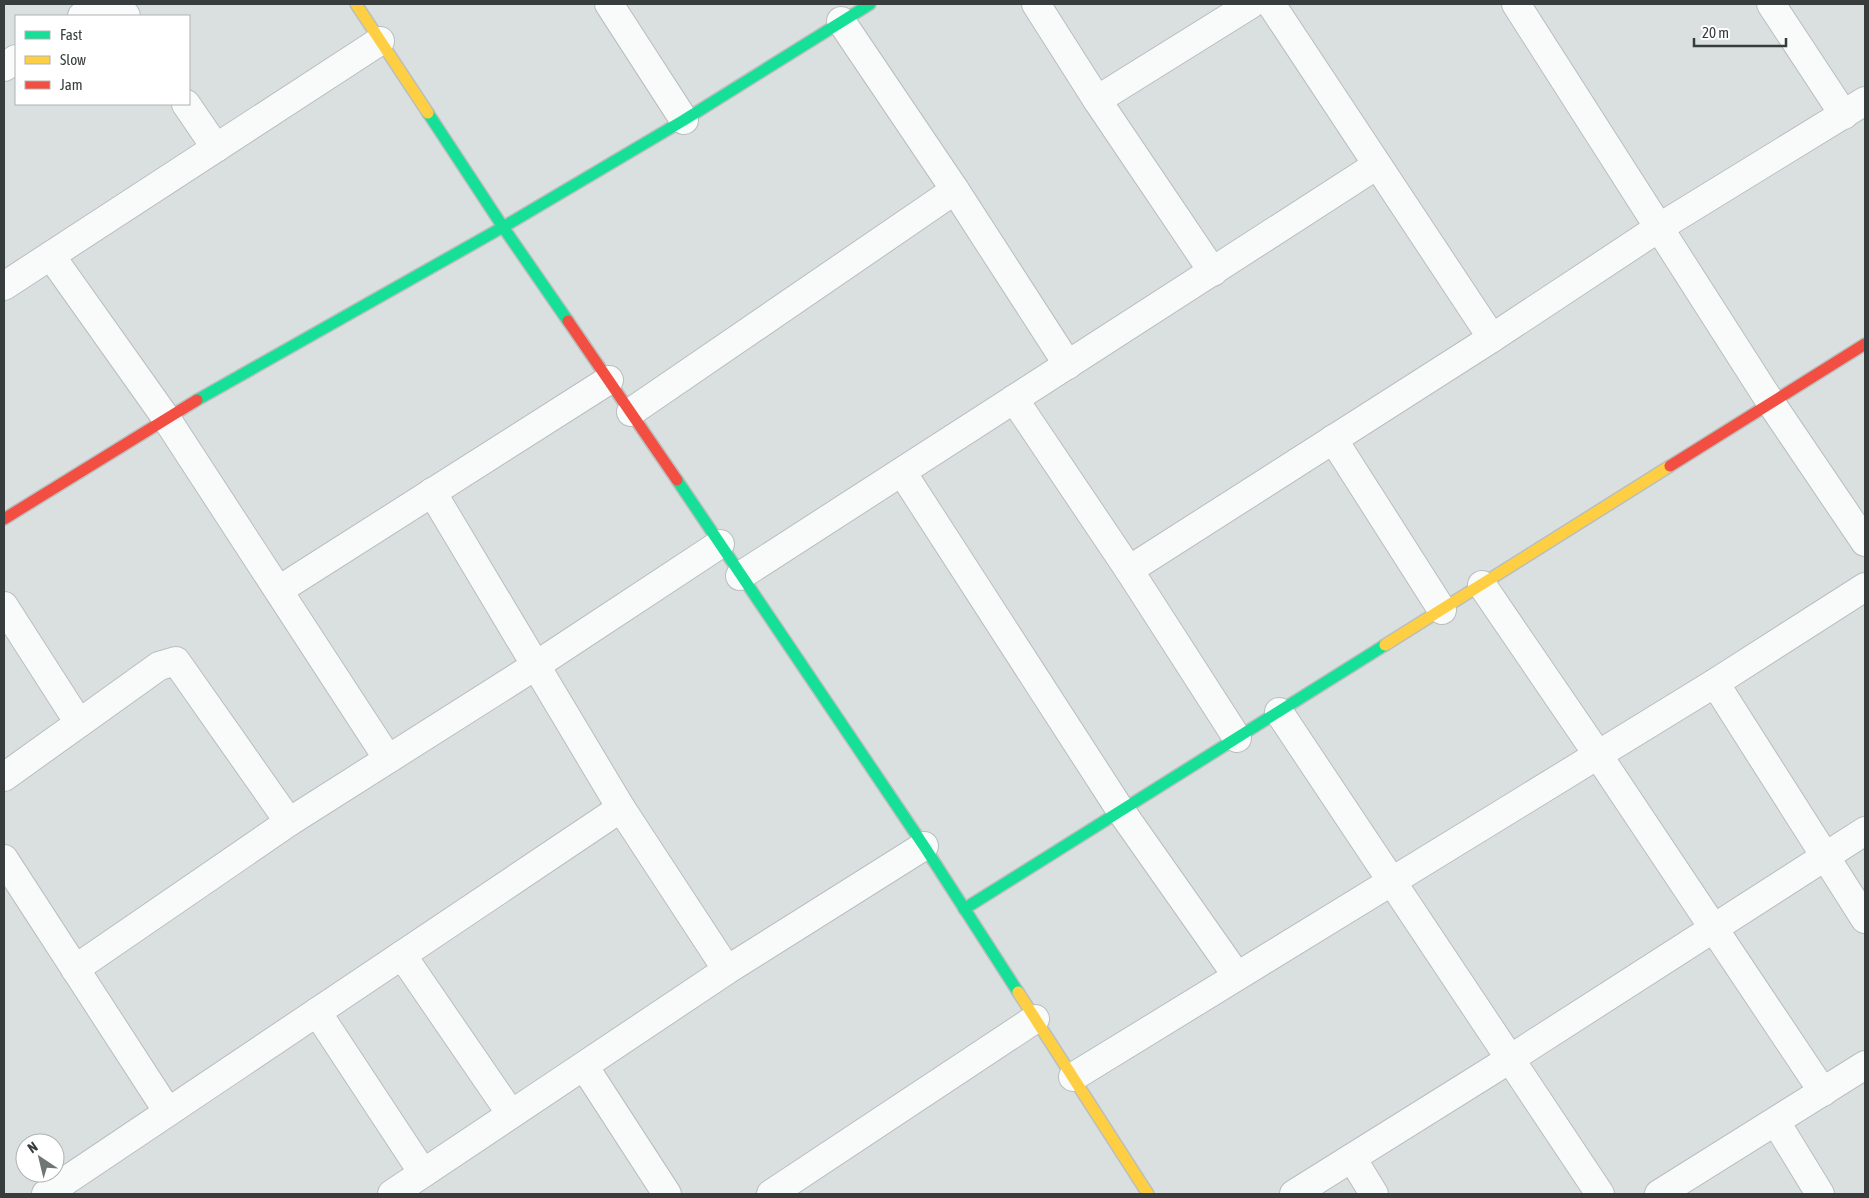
<svg xmlns="http://www.w3.org/2000/svg" width="1869" height="1198" font-family="'Asap Condensed',sans-serif">
<rect width="100%" height="100%" fill="#dae0e0"/>
<g fill="none" stroke-linecap="round" stroke-linejoin="round">
<defs>
<g id="street">
<polyline points="117,4 126,16"/>
<polyline points="609,4 684,120"/>
<polyline points="1036,4 1097,100 1213,272"/>
<polyline points="1271,4 1492,338"/>
<polyline points="1516,4 1771,403 1865,542"/>
<polyline points="1771,4 1844,115"/>
<polyline points="82,16 101,4"/>
<polyline points="841,21 955,190 1068,365"/>
<polyline points="4,67 16,59"/>
<polyline points="1097,100 1251,4"/>
<polyline points="186,104 216,148"/>
<polyline points="51,256 166,418 388,759"/>
<polyline points="4,286 380,41"/>
<polyline points="1014,399 1129,570 1237,738"/>
<polyline points="631,412 955,190"/>
<polyline points="1333,439 1442,610"/>
<polyline points="902,472 1121,811 1237,976"/>
<polyline points="432,492 621,808 727,970"/>
<polyline points="1129,570 1492,338 1660,227 1865,101"/>
<polyline points="740,576 1377,165"/>
<polyline points="1482,585 1598,755 1823,1092"/>
<polyline points="279,590 609,380"/>
<polyline points="4,606 79,723"/>
<polyline points="1715,683 1865,919"/>
<polyline points="1279,712 1600,1194"/>
<polyline points="4,777 159,666 176,661 289,822"/>
<polyline points="4,859 168,1112"/>
<polyline points="402,955 511,1114"/>
<polyline points="75,969 289,822 535,666 720,544"/>
<polyline points="317,1012 423,1173"/>
<polyline points="584,1066 667,1194"/>
<polyline points="1073,1077 1715,683 1865,587"/>
<polyline points="1776,1122 1820,1194"/>
<polyline points="1352,1158 1374,1194"/>
<polyline points="46,1194 621,808"/>
<polyline points="392,1194 727,970 924,846"/>
<polyline points="771,1194 1035,1019"/>
<polyline points="1294,1194 1510,1059 1865,831"/>
<polyline points="1659,1194 1865,1065"/>
</g>
<g id="fast">
<polyline points="568,321 503,227 684,120 870,4"/>
<polyline points="197,400 503,227 428,113"/>
<polyline points="677,480 924,846 1018,992"/>
<polyline points="964,909 1385,645"/>
</g>
<g id="slow">
<polyline points="356,4 428,113"/>
<polyline points="1385,645 1670,466"/>
<polyline points="1018,992 1148,1194"/>
</g>
<g id="jam">
<polyline points="568,321 677,480"/>
<polyline points="1670,466 1865,344"/>
<polyline points="4,519 197,400"/>
</g>
</defs>
<use href="#street" stroke="#b9bebe" stroke-width="30"/>
<use href="#fast" stroke="#b9bebe" stroke-width="14"/>
<use href="#slow" stroke="#b9bebe" stroke-width="14"/>
<use href="#jam" stroke="#b9bebe" stroke-width="14"/>
<use href="#street" stroke="#f9fafa" stroke-width="28"/>
<use href="#fast" stroke="#16e098" stroke-width="11"/>
<use href="#slow" stroke="#ffcf43" stroke-width="11"/>
<use href="#jam" stroke="#f24e42" stroke-width="11"/>
</g>
<rect width="1869" height="1198" fill="none" stroke="#373c3c" stroke-width="10"/>
<rect x="15" y="15" width="175" height="90" fill="#ffffff" stroke="#afb1b1"/>
<rect x="25" y="31" width="25" height="8" fill="#16e098" stroke="#afb1b1"/>
<text x="60" y="40" font-size="15" fill="#373c3c">Fast</text>
<rect x="25" y="56" width="25" height="8" fill="#ffcf43" stroke="#afb1b1"/>
<text x="60" y="65" font-size="15" fill="#373c3c">Slow</text>
<rect x="25" y="81" width="25" height="8" fill="#f24e42" stroke="#afb1b1"/>
<text x="60" y="90" font-size="15" fill="#373c3c">Jam</text>
<g transform="translate(40 1158) rotate(325)"><circle r="24" fill="#ffffff" stroke="#afb1b1"/>
<path d="M0-4L9 19L0 12L-9 19Z" fill="#707575"/>
<text y="-8" font-size="14" font-weight="bold" text-anchor="middle" fill="#373c3c">N</text>
</g>
<path d="M1694 38v8h92v-8" fill="none" stroke="#373c3c" stroke-width="2.5"/>
<text x="1702" y="38" font-size="15" fill="#373c3c" stroke="#ffffff" stroke-width="4" paint-order="stroke">20 m</text>
</svg>
